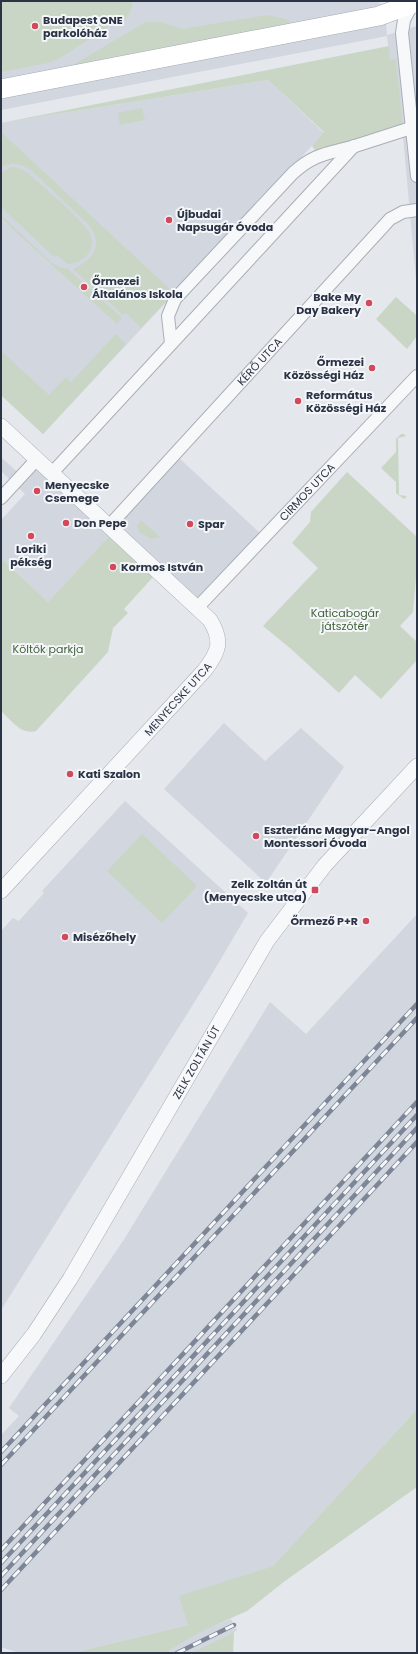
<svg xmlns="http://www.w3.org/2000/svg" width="418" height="1654" font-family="Poppins,sans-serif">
<rect width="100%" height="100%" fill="#e4e7ec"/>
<g fill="#d2d6de">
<polygon points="1,1 375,1 385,6 387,35 417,26 417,290 396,60 390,60 387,36 1,110"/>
<polygon points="268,80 324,133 43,434 1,395 1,123"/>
<polygon points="1,457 26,480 39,467 109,531 178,457 261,534 190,611 109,536 48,602 1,558 1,520 25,494 1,471"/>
<polygon points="224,723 265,761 301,728 344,767 266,883 164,789"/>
<polygon points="125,801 248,913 209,979 1,1310 1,931 13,918 19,921 44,893 42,891"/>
<polygon points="417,914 417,1409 273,1566 246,1575 188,1625 72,1653 16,1652 1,1647 1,1435 19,1416 9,1408 123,1241 270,1002 306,1034"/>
<polygon points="231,1619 237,1630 234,1632 191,1653 165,1653 200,1631"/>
</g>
<g fill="#c9d6c5">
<path d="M1 1H133C131 10 130 16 122 22L120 19 60 58 48 63 1 72Z"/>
<polygon points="268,15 289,20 290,26 71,66 146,22 162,22 181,29"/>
<polygon points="389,46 390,60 396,59 403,127 317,152 312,146 324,132 268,80 1,123"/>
<polygon points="142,108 145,120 120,125 118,113"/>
<path d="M1 132 174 293 141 328 126 313 123 315 73 269C93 260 105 245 88 224L31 170C20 163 12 162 1 167Z"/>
<path d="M11 167C15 167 19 168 23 170 32 175 87 225 90 233 97 250 83 264 67 264L57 255 54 257 1 207V173Z"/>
<polygon points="1,215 52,263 59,267 68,269 122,318 117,324 15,231 1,217"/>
<polygon points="396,297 416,315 417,336 407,349 376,319"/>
<polygon points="116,334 126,344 43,434 1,395 2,352 49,395 66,377 71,382"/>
<polygon points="401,434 404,434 406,436 398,438 399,495 407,496 404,499 396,493 396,482 381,468 396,452 396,439"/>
<polygon points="347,472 417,537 417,565 413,612 400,626 417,642 417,660 381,699 355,675 339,693 290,648 263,626 318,568 292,543 310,522 311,512"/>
<polygon points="141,520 160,537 152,539 140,533 137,526"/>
<path d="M109 536 153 577 124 609 128 613 113 628 108 652 36 731C21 735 12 721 1 711V558L48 602Z"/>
<polygon points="142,834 197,886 162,923 107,871"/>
<polygon points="417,1409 417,1487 285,1581 247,1611 200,1632 165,1653 72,1653 188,1625 179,1596 273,1566"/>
<polygon points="234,1632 233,1653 191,1653"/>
</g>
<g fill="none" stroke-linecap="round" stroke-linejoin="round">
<defs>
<g id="minor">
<polyline points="413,3 404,20 402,33 417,176"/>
<path d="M171 343 168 316 175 299 293 173C315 153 328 154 355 146 374 140 392 134 411 128"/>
<polyline points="52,473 354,146"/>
<polyline points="1,498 37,459"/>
<path id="s1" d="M109 526 390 219 403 212 417 210"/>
<path id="s2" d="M197 608 417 376"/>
</g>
<g id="tertiary">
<path d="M1 426 210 620C223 641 219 652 204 671L1 891"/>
<path id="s3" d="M1 1376 34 1334 70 1279 267 941 325 865 417 766"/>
</g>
<polyline id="primary" points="1,89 379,16 417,2"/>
</defs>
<use href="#minor" stroke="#a9aeb7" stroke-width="14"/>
<use href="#tertiary" stroke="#a9aeb7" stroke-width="16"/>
<use href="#primary" stroke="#a3abb8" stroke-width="20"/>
<use href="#minor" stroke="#f7f8fa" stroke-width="12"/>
<use href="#tertiary" stroke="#f7f8fa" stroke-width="15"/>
<use href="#primary" stroke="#fff" stroke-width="19"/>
<defs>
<g id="rail">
<polyline points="1,1452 417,1004"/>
<polyline points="1,1465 417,1018"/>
<polyline points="1,1550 417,1102"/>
<polyline points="1,1563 417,1115"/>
<polyline points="1,1576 417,1128"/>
<polyline points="1,1590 417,1142"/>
<polyline points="177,1653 234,1625"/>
</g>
</defs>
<use href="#rail" stroke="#7d8696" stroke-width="4.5"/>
<use href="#rail" stroke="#f4f6f9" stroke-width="3" stroke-dasharray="9" stroke-linecap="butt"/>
</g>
<g fill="#d1495b" stroke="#f4f6f9" stroke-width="1.5">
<circle cx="35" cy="26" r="4"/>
<circle cx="169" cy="220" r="4"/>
<circle cx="84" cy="287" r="4"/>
<circle cx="369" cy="303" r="4"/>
<circle cx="372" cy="368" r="4"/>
<circle cx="298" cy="401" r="4"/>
<circle cx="37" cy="491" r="4"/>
<circle cx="66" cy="523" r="4"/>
<circle cx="190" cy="524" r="4"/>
<circle cx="31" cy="536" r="4"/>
<circle cx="113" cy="567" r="4"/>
<circle cx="70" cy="774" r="4"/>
<circle cx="256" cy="836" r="4"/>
<rect x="311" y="886" width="8" height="8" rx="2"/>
<circle cx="366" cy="921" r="4"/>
<circle cx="65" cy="937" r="4"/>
</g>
<g text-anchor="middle" stroke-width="4" stroke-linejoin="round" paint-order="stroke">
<g font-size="11" font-weight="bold" fill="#2b3445" stroke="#f4f6f9" text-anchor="start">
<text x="43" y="24">Budapest ONE<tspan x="43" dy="13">parkolóház</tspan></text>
<text x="177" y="218">Újbudai<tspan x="177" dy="13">Napsugár Óvoda</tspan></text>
<text x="92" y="285">Őrmezei<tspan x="92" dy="13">Általános Iskola</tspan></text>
<text x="361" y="301" text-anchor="end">Bake My<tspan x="361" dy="13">Day Bakery</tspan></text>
<text x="364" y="366" text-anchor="end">Őrmezei<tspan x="364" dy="13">Közösségi Ház</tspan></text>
<text x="306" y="399">Református<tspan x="306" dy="13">Közösségi Ház</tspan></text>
<text x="45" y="489">Menyecske<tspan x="45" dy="13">Csemege</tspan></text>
<text x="74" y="527">Don Pepe</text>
<text x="198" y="528">Spar</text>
<text x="31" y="553" text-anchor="middle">Loriki<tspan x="31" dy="13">pékség</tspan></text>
<text x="121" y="571">Kormos István</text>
<text x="78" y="778">Kati Szalon</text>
<text x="264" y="834">Eszterlánc Magyar–Angol<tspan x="264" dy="13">Montessori Óvoda</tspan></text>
<text x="307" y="888" text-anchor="end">Zelk Zoltán út<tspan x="307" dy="13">(Menyecske utca)</tspan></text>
<text x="358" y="925" text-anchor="end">Őrmező P+R</text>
<text x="73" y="941">Misézőhely</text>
</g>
<g font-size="11" fill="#2b3445" stroke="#f4f6f9">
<text dy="4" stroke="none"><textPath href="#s1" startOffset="223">KÉRŐ UTCA</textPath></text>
<text dy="4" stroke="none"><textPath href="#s2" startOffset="160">CIRMOS UTCA</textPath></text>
<text transform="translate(178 699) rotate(-48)" y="4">MENYECSKE UTCA</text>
<text dy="4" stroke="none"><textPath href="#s3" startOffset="370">ZELK ZOLTÁN ÚT</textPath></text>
</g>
<g font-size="11" fill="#3f6138" stroke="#f4f6f9">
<text x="345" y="617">Katicabogár<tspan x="345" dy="13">játszótér</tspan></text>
<text x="48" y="653">Költők parkja</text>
</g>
</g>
<rect width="418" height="1654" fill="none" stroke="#2b3445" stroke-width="4"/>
</svg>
